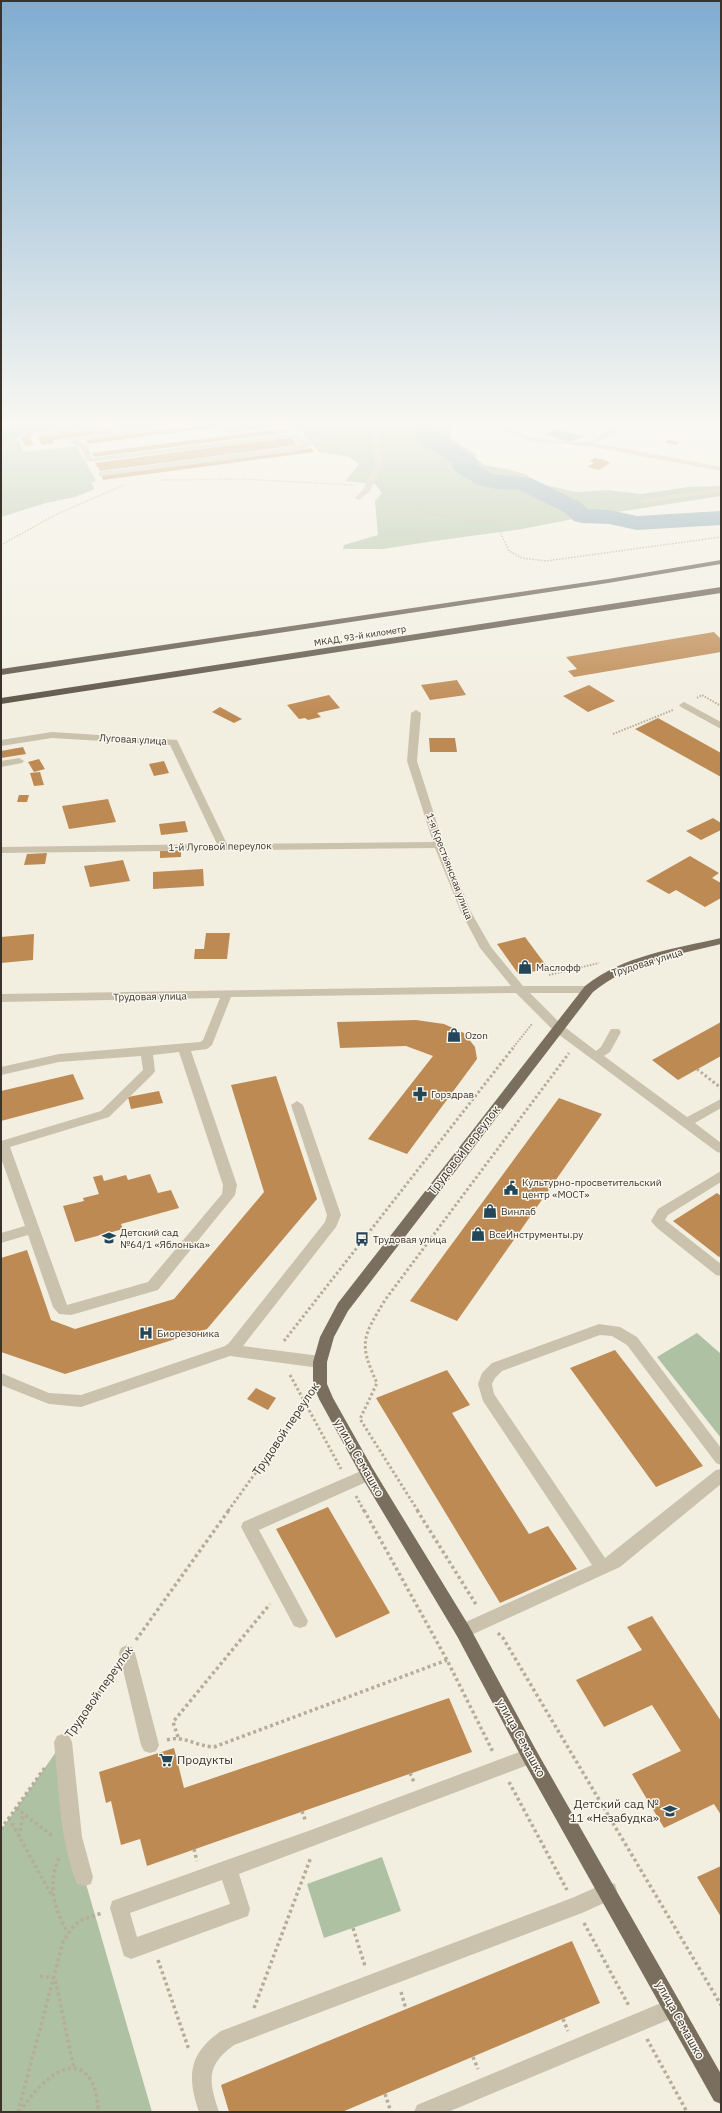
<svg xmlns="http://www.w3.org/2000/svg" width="722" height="2113" font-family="'IBM Plex Sans',sans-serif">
<rect width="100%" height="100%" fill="#f2efe1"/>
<g fill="#aec1a2">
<polygon points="1,423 77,423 23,431 18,439 24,452 77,446 96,481 91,483 95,489 75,497 46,503 1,517"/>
<polygon points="219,423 453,423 449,435 455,441 477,455 474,457 484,465 511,470 527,475 533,482 576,492 608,490 641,494 688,487 721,486 721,496 578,518 522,529 434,541 383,549 343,549 344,545 378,535 375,501 382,493 375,484 345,481 359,464 349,457 319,452 297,425 228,433"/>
<polygon points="697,1333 721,1354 721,1438 657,1357"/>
<polygon points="63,1742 84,1877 152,2112 1,2112 1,1830"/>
<polygon points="382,1857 401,1911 324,1938 307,1884"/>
</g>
<polygon fill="#82a0ad" points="555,429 584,436 570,442 546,435"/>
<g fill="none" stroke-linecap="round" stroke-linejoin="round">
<g fill="#82a0ad" fill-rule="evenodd">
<polygon points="15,423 61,423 57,427 34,430 1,441 1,428"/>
<polygon points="411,423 431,423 437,434 475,457 478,462 476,464 492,474 531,478 580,502 588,509 609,510 637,516 721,511 721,525 637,530 609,524 582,523 574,521 564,512 519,490 496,489 476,484 454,470 451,465 453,463 420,443"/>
</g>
</g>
<g fill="#be8a53">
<polygon points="89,423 104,424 33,433 29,437 34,445 25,446 21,438 26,432"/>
<polygon points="152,423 177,424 122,430 120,427"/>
<polygon points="215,423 218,427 88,444 86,440"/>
<polygon points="110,428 112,432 53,440 54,443 42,445 38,437"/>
<polygon points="287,428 290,432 94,457 92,453"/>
<polygon points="291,437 297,445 100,471 95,463"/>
<polygon points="668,440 679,442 676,445 665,443"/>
<polygon points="311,448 314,452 103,480 101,475"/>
<polygon points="595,458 605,460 610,463 599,470 587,467 594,463 590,461"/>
<polygon points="714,632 721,639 721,652 574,677 568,671 577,669 566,657"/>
<polygon points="457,680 466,695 430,700 421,685"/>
<polygon points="589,685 615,701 588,712 563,696"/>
<polygon points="329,695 340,708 317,713 321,717 308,720 305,718 299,719 287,705"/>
<polygon points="220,707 242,719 234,723 212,712"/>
<polygon points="658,718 721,753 721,777 635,729"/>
<polygon points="429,738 455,738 457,752 430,752"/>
<polygon points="23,747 26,754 1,758 1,751"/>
<polygon points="39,759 45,769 34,772 28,762"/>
<polygon points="164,761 169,773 154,776 149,764"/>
<polygon points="40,772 44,785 34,786 30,773"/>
<polygon points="19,795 29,795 27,802 17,802"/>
<polygon points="108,799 116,822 69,829 62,806"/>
<polygon points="713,818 721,823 721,830 701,840 686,831"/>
<polygon points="185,821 188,832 161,835 159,824"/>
<polygon points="181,850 181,857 160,858 160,851"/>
<polygon points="47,853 45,864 24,865 27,854"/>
<polygon points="690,856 719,873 712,878 721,883 721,898 705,907 676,890 669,894 646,881"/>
<polygon points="123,860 130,881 90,887 84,866"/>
<polygon points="203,869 204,886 153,889 153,872"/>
<polygon points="206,933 230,933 227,959 194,959 195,949 204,949"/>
<polygon points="34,934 33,960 1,963 1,937"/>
<polygon points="525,937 548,968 519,975 497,944"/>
<polygon points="416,1020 444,1024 464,1033 475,1047 477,1059 407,1154 368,1139 433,1056 406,1046 340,1048 337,1022"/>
<polygon points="721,1022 721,1056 678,1080 652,1060"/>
<polygon points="73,1074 84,1099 1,1121 1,1091"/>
<polygon points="276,1076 317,1199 207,1329 65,1374 1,1352 1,1258 27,1250 51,1320 75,1329 174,1299 264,1192 231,1085"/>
<polygon points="159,1091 163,1103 131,1109 128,1097"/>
<polygon points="559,1098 602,1114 457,1321 410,1301"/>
<polygon points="150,1174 158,1193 171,1190 179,1208 121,1224 123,1229 75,1242 63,1206 84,1201 83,1198 99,1194 93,1177 102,1175 104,1181 126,1175 128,1180"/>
<polygon points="717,1193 721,1196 721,1256 719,1257 673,1221"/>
<polygon points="615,1350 635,1376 703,1466 656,1487 570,1368"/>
<polygon points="447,1370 470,1405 452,1413 529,1534 548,1526 577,1569 500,1603 376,1398"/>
<polygon points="256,1388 276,1398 268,1410 247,1399"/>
<polygon points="328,1507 390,1613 336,1638 276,1529"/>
<polygon points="652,1616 721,1721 721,1815 714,1804 664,1828 632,1774 681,1751 652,1705 604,1727 576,1680 642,1650 627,1627"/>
<polygon points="449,1698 472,1752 147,1866 140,1839 121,1845 111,1801 106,1803 99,1772 174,1748 184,1788"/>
<polygon points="721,1866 721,1917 697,1877"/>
<polygon points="572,1941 600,2003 342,2112 229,2112 221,2085"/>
</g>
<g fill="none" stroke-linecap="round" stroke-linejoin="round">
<g stroke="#b6ad98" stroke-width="1.5" stroke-dasharray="1.5 1.5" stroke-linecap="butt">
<polyline points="161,480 241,479 354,485"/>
<path d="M383 488C401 491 415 497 425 513L458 518 468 522 495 521 509 551 522 558 546 561 721 537"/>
<polyline points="1,545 55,515 124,485"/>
</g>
<g stroke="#b6ad98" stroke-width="2" stroke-dasharray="1.5 1.5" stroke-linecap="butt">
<polyline points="697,698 702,695 721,706"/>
<polyline points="613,734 673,710"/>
<polyline points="549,975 599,963"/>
<polyline points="512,1049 532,1024"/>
</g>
<g stroke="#b6ad98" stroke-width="3" stroke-dasharray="2.5 2.5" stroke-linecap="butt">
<polyline points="697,1069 721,1088"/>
<polyline points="284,1341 513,1048"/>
<polyline points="290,1375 341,1469"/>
<polyline points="356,1496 364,1511"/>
<polyline points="228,1511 306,1403"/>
<path d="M418 1511 360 1419 377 1383C358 1342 363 1337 385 1300L569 1053"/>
</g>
<g stroke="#b6ad98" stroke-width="3.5" stroke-dasharray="3 3" stroke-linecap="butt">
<polyline points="364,1510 447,1660 493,1752"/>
<polyline points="417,1510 477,1606"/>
<polyline points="498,1633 503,1638 721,2005"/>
<polyline points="136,1640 229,1510"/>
<polyline points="74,1728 114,1672"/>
<polyline points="178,1737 173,1722 270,1604"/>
<path d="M167 1740C184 1735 195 1746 214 1747L447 1660"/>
<polyline points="410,1773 414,1782"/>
<polyline points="509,1782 567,1890"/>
<polyline points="16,1808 54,1837"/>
<polyline points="302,1811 306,1822"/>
<polyline points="9,1818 52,1896"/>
<polyline points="1,1829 46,1766"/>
<polyline points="19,1837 23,1814"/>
<polyline points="194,1849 197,1861"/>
<path d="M59 1858C47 1884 54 1909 68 1933"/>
<polyline points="584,1923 629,2006"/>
<polyline points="353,1928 365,1966"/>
<polyline points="158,1960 189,2050"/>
<polyline points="40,1976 55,1978 74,2069"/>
<polyline points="401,1992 406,2009"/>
<polyline points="254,2008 311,1857"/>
<polyline points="563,2019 568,2031"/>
<polyline points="647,2039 687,2112"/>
<polyline points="473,2057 478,2069"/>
<polyline points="385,2094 391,2112"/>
<path d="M18 2112 63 1942C76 1920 78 1921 102 1913"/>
<path d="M20 2112C32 2092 71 2045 92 2082 97 2091 97 2102 99 2112"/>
</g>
<g fill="#cac2ad" fill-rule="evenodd">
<polygon points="123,423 141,423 137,425 38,437 34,435 38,433"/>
<path d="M192 423H210L206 425 77 441 87 445 92 458 296 433 306 442C324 434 344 420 365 423L343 429 298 451 102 476H99V472L300 445 294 437 90 462 86 460 81 448 65 440 69 438Z"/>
<polygon points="369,423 377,423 383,463 370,491 359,500 355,498 363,490 375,463"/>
<path d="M482 423C500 421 518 435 535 438 551 441 569 441 584 442 600 442 611 423 625 423L614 434 595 443 721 467V471L588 446 534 442Z"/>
<polygon points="721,488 721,492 644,503 640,501 644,499"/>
<polygon points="684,702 721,722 721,729 681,707 679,705"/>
<path d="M416 710 421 713 417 761 444 845 471 912 491 947 523 986H593L595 989 593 992 589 993H530L562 1025 596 1051 601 1047 611 1029H619L621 1032 610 1052 604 1056 687 1117 721 1099V1108L695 1123 721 1143V1153L717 1152 554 1031 516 993 231 997 212 1045 207 1049 191 1051 237 1185 235 1195 158 1290 71 1315 59 1314 53 1307 28 1235 1 1243V1233L25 1226 1 1158V1141L101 1111 143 1070 141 1056 59 1062 1 1075V1067L59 1054 200 1042 203 1040 220 998 1 1002V994L511 986 480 948 461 912 435 848 1 853V847L217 844 170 745 52 738 1 746V740L52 732 177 740 227 844 433 842 407 761 411 713ZM179 1052 223 1185 222 1194 148 1282 67 1305 10 1147 109 1117 153 1074 155 1071 153 1055Z"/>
<polygon points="19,758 24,761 22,763 1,767 1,761"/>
<polygon points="297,1101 303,1105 341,1215 336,1227 243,1346 320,1356 325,1358 327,1362 325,1366 320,1368 230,1356 81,1407 49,1404 1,1385 1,1373 49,1393 81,1395 225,1346 229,1343 325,1222 327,1215 291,1105"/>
<polygon points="721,1171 721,1182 668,1215 665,1220 721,1264 721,1276 716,1275 657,1228 651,1221 658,1209"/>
<polygon points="599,1324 620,1327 637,1337 721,1448 721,1465 716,1463 627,1345 612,1336 600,1335 502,1371 495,1378 492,1384 494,1394 605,1558 716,1470 721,1469 721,1484 620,1567 469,1636 463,1638 457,1636 455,1631 457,1626 592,1565 483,1401 478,1384 482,1373 492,1363"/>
<polygon points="368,1468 373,1469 376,1474 373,1479 259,1530 308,1621 306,1626 300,1628 294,1626 241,1527 243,1522"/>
<polygon points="127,1645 133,1648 135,1653 159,1745 156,1751 150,1753 144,1751 141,1745 119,1653 121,1648"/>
<path d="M63 1734 69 1736 72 1742 82 1837 93 1877 91 1884 84 1886 77 1884C59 1839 59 1789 54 1742L57 1736Z"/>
<path d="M530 1748 536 1750 539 1756 536 1762 239 1874 250 1909 248 1916 131 1959 124 1956 110 1908 112 1901 311 1830ZM222 1880 230 1904 137 1937 130 1913Z"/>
<path d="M608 1882 615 1884 617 1891 615 1898 582 1913 234 2045C205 2066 209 2082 219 2112H199C187 2077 188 2054 221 2031L572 1898Z"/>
<polygon points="673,1998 680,2001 683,2008 680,2015 448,2112 414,2112 417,2105"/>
</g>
<path fill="#7a6f5e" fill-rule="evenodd" d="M721 938V944C676 955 630 962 593 992L348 1311 334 1337 327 1362V1384L333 1398 373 1469 469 1626 536 1750 721 2074V2104L714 2101 524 1762 457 1636 363 1479 319 1399 313 1384V1362L320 1337 338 1303 585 986C624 955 674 949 721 938Z"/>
<g fill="#595043" fill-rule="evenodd">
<polygon points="721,560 721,564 608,583 1,675 1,669 608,579"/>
<polygon points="721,587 721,593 1,704 1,698"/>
</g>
</g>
<linearGradient id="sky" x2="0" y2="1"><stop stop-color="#7facd0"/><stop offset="0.59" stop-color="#f9f8f2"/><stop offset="1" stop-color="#f9f8f2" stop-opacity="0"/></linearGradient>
<rect width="722" height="718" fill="url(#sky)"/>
<defs>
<symbol id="shop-bare" viewBox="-9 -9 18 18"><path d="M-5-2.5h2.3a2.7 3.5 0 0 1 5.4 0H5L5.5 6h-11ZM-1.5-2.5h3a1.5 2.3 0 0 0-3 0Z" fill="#234658" stroke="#faf7ee" stroke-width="2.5" paint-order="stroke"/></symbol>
<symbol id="pharmacy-bare" viewBox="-9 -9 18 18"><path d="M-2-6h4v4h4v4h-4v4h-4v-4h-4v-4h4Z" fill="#234658" stroke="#faf7ee" stroke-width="2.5" paint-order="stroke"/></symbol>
<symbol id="civic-bare" viewBox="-9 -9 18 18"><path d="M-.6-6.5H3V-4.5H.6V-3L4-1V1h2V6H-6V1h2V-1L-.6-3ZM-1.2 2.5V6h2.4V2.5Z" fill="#234658" stroke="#faf7ee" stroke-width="2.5" paint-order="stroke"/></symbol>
<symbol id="school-bare" viewBox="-9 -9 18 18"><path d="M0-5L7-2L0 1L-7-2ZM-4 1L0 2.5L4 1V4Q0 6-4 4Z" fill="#234658" stroke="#faf7ee" stroke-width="2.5" paint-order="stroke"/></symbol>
<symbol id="bus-bare" viewBox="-9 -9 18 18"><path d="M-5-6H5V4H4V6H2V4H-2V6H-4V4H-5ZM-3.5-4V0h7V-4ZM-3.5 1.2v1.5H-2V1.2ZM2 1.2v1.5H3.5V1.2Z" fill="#234658" stroke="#faf7ee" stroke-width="2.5" paint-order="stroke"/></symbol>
<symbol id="hospital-bare" viewBox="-9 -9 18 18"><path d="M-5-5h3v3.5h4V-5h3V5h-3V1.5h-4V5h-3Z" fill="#234658" stroke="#faf7ee" stroke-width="2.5" paint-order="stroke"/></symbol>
<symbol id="supermarket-bare" viewBox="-9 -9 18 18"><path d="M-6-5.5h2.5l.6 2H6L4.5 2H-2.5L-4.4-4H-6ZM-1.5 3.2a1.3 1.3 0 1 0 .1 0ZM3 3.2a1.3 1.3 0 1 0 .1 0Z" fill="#234658" stroke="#faf7ee" stroke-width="2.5" paint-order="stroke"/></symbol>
</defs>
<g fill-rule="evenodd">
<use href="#shop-bare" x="515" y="957" width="20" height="20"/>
<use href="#shop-bare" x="444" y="1025" width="20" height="20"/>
<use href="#pharmacy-bare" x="410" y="1084" width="20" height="20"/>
<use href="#civic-bare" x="501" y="1178" width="20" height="20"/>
<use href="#shop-bare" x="480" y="1201" width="20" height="20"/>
<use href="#shop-bare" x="468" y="1224" width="20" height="20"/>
<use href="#school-bare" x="99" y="1228" width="20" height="20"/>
<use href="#bus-bare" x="352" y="1229" width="20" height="20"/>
<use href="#hospital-bare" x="136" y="1323" width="20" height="20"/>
<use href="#supermarket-bare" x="156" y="1750" width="20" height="20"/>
<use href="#school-bare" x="660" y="1801" width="20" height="20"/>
</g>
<g text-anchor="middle" stroke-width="3" stroke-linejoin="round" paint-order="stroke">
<g font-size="9" fill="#39332b" stroke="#faf7ee">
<text transform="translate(360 636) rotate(-9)" y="3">МКАД, 93-й километр</text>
</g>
<g font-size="10" fill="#39332b" stroke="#faf7ee">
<text transform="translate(133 739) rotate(3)" y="4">Луговая улица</text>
<text transform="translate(220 846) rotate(-1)" y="4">1-й Луговой переулок</text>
<text transform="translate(450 866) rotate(69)" y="4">1-я Крестьянская улица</text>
<text transform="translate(647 962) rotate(-17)" y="4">Трудовая улица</text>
<text transform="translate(150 996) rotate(-1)" y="4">Трудовая улица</text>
</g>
<g font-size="10" fill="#39332b" stroke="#faf7ee" text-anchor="start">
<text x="536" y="971">Маслофф</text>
<text x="465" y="1039">Ozon</text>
<text x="431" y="1098">Горздрав</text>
<text x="522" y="1186">Культурно-просветительский<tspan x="522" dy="12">центр «МОСТ»</tspan></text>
<text x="501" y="1215">Винлаб</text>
<text x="120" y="1236">Детский сад<tspan x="120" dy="12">№64/1 «Яблонька»</tspan></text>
<text x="489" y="1238">ВсеИнструменты.ру</text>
<text x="373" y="1243">Трудовая улица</text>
<text x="157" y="1337">Биорезоника</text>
</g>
<g font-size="12" fill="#39332b" stroke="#faf7ee">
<text transform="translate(464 1150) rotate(-52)" y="4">Трудовой переулок</text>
<text transform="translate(286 1429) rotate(-56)" y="4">Трудовой переулок</text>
<text transform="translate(359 1458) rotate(60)" y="4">улица Семашко</text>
<text transform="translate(99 1692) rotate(-55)" y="4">Трудовой переулок</text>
<text transform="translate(521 1738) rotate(61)" y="4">улица Семашко</text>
<text transform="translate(680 2020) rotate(61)" y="4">улица Семашко</text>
</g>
<g font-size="12" fill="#39332b" stroke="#faf7ee" text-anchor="start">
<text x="177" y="1764">Продукты</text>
<text x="659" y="1808" text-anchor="end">Детский сад №<tspan x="659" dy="14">11 «Незабудка»</tspan></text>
</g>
</g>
<rect width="722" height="2113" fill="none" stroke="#39332b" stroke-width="4"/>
</svg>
